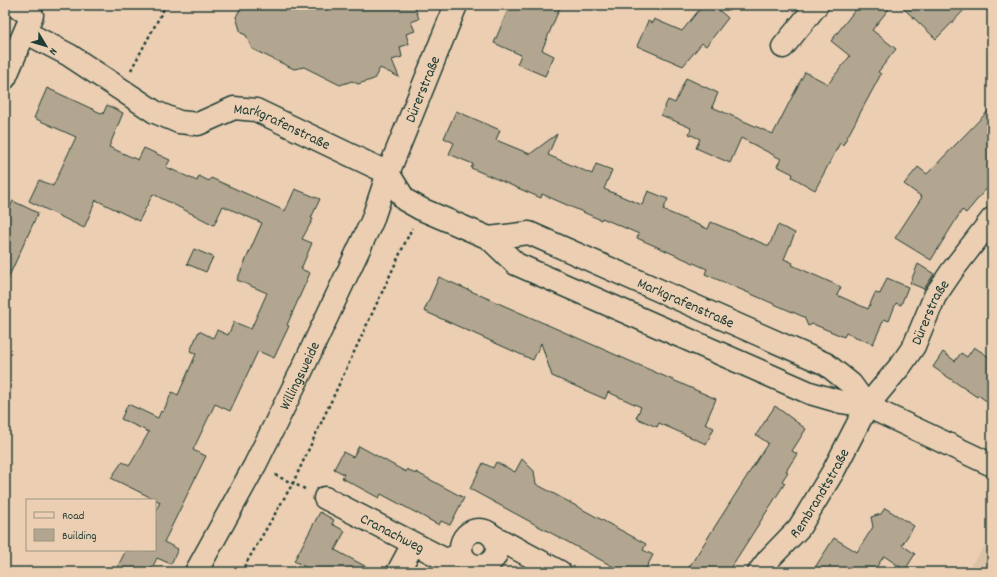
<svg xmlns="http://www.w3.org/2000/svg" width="997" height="577" font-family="Dekko,sans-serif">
<rect width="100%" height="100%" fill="#eccfb3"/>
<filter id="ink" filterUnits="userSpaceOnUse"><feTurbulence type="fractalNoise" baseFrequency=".025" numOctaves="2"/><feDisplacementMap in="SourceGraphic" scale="8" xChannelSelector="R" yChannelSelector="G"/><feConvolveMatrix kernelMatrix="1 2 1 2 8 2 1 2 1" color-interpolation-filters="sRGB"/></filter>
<g filter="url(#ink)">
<polygon fill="#dbc3a8" points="992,538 992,572 965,572"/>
<g fill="#b3a690" stroke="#1f3d34">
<polygon points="242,5 414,5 419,19 411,22 415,31 406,34 409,44 400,47 402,57 392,60 399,77 380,68 374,79 358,84 352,81 340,85 304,67 294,69 252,49 246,35 241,33 236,17"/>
<polygon points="510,5 561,5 542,50 554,56 545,76 517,64 521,55 494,43"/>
<polygon points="703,5 713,5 728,18 706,46 702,43 683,66 637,46 648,21 652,23 654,19 682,31"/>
<polygon points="859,5 892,5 872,30 896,49 878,72 881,74 843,145 840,143 815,190 792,177 793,174 777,166 781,159 741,138 730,163 696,148 700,139 689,134 691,128 661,115 668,100 675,103 686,78 718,93 712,107 773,134 805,72 828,84 850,56 831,41"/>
<polygon points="900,5 969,5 936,39"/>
<polygon points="47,88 103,114 107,105 123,113 109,147 138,160 144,148 170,160 166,167 197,181 199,176 209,181 211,178 285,211 295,189 320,199 311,218 313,219 302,239 312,243 301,269 310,273 287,325 289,326 274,358 258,351 230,411 215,404 193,450 206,456 164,542 178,549 171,564 157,558 150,572 115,572 126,550 155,550 155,513 160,502 111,478 122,462 130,465 149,432 121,419 128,404 158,418 161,411 163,412 172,392 178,395 196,354 190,351 199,331 213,338 217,330 228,335 234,322 251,329 267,293 237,280 262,223 223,206 214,225 153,194 139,221 96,200 84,228 29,201 39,180 53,186 76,137 34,118"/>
<polygon points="992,107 992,182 966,213 962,210 931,260 895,238 922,197 904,184 918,167 927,174"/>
<polygon points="456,111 500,130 496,140 530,154 557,134 548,155 592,174 596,164 612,170 604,189 642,205 648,191 668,199 663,210 708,229 711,222 769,246 778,225 795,233 784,259 793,263 792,265 841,287 837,295 868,309 875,293 880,294 887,278 908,287 901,305 896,303 889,321 884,319 873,344 846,333 844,337 813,324 808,326 804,317 705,274 707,269 637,238 639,234 602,218 601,220 542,194 541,198 471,168 473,164 449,154 454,143 444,138"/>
<polygon points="13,201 38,213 5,285 5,218"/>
<polygon points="194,249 213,257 206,272 187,264"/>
<polygon points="918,264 934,274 924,289 910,283"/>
<polygon points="439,277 716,399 705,424 714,428 706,444 659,423 657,427 636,418 641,407 608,392 605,399 552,376 541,343 533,360 424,311"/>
<polygon points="974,347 992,359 992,405 978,395 977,397 933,367 943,352 955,361 961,353 967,357"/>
<polygon points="775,406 806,429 792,451 797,454 786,471 788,472 782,481 785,483 728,572 686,572 768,443 756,435"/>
<polygon points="359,446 406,472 407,469 415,474 416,472 464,498 450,525 441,521 439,525 381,494 379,498 342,478 344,474 334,469 343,452 353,457"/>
<polygon points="522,459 534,471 536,484 646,544 643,550 653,555 644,572 623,572 470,489 483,463 493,468 496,462 515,472"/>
<polygon points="885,508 914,526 902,545 915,554 905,570 884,556 873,572 812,572 834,538 857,552 873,527 871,517 881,514"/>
<polygon points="320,512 334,520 332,524 345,531 335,550 376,572 315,572 294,561"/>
</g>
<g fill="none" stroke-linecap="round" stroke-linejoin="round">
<defs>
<g id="street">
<path id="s1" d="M25 32 69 55 155 112 179 122 198 124 234 108 256 110 388 173 405 200 421 209 489 238 516 264 810 393 841 402 867 406 992 465"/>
<polyline points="783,47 817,5"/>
<polyline points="5,78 32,15 13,5"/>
<path id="s2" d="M489 238 529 233 826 364 851 384 867 406"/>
<path id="s3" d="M325 498 446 560 461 554"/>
<circle cx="479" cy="548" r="18"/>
<polyline points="491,535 560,572"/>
<path id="s4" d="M196 572 255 465 301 372 372 221 388 173 456 5"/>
<polyline points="398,572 413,544"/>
<path id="s5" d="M759 572 768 560 799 528 834 470 867 406 901 365 914 346 935 296 952 271 992 219"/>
</g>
</defs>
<use href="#street" stroke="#1f3d34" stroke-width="25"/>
<g stroke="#1f3d34" stroke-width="2.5" stroke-dasharray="3 3" stroke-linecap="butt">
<polyline points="131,70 166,5"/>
<polyline points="275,475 307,490"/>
<polyline points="241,572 293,483 412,228"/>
</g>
<use href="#street" stroke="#eccfb3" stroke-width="22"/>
</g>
</g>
<g text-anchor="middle" stroke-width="3" stroke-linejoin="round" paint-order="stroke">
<g font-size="15" fill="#1f3d34" stroke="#eccfb3">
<text dy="5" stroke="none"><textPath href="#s4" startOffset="534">Dürerstraße</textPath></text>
<text dy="5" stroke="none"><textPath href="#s1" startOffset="289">Markgrafenstraße</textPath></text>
<text dy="5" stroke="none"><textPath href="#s2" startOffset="212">Markgrafenstraße</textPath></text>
<text dy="5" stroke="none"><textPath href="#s5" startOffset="313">Dürerstraße</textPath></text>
<text dy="5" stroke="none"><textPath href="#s4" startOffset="222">Willingsweide</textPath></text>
<text dy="5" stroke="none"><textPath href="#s5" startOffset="100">Rembrandtstraße</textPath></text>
<text dy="5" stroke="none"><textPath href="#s3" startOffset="76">Cranachweg</textPath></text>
</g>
</g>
<rect width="997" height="577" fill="none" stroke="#eccfb3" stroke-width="20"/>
<rect x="10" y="10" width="977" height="557" fill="none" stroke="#1f3d34" stroke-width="1.5" filter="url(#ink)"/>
<rect x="26" y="499" width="130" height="52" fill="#eccfb3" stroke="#9a9580"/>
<rect x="34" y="512" width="20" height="6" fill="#eccfb3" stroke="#9a9580"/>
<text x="62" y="519" font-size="12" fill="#1f3d34">Road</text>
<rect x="34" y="529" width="20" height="12" fill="#b3a690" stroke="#9a9580"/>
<text x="62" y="539" font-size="12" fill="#1f3d34">Building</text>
<g transform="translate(46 46) rotate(128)" stroke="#eccfb3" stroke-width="3" paint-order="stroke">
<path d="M0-3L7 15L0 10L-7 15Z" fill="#1f3d34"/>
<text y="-6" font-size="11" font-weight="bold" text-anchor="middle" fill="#1f3d34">N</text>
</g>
</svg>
